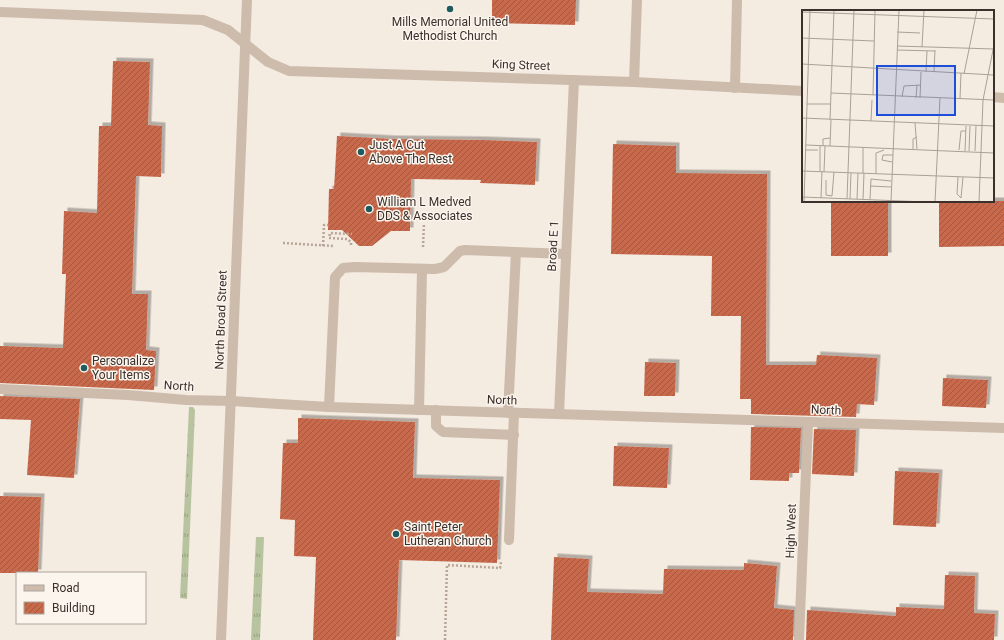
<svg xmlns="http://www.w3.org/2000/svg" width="1004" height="640" font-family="Roboto,sans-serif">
<defs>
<pattern id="grass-tufts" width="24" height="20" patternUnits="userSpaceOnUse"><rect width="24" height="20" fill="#b8c4a0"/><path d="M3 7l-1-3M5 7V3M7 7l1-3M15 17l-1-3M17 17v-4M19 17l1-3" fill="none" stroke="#97a083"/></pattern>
<pattern id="building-hatch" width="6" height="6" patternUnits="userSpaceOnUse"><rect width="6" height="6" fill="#c8694b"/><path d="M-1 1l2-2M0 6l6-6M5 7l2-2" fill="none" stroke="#a4573f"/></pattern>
<filter id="shadow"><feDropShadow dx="3.5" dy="-3.5" stdDeviation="0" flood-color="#0004"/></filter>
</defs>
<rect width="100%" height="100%" fill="#f4ebe1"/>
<g fill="url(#grass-tufts)">
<polygon points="189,407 193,407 195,410 187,599 180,598"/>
<polygon points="256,537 264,537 260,640 251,640"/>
</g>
<g fill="url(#building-hatch)" filter="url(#shadow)">
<polygon points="492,0 576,0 575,25 492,23"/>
<polygon points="113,61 150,62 148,125 162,126 161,177 136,176 132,294 148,294 146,350 156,351 154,390 0,383 0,346 63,348 66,274 62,274 64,211 97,213 99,126 111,126"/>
<polygon points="337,136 392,139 482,140 537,142 535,185 480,183 481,180 411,179 410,231 391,231 372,246 359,246 342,230 328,230 329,189 334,189"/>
<polygon points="613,144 676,146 676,173 767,174 766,365 816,365 817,355 877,358 874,405 857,404 856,417 751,414 751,399 740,399 741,316 711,316 712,256 611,254"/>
<rect x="831" y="201" width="57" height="55"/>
<polygon points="939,201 1004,201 1004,246 939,247"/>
<polygon points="645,362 676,363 675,396 644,396"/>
<polygon points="943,378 988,380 986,408 942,406"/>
<polygon points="0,396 80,399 74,478 27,475 31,420 0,419"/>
<polygon points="298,418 415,422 413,478 500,480 497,563 399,560 396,640 313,640 316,557 294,556 295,520 280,519 283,443 298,443"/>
<polygon points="751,427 801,428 799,473 789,473 789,481 750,480"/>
<polygon points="814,429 856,430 854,476 812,474"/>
<polygon points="614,446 669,448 667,488 613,486"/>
<polygon points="895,471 939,473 936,527 893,525"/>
<polygon points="0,496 41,497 38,573 0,573"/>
<polygon points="554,557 589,559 587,592 663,594 664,569 744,570 744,563 777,566 774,608 794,610 793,640 551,640"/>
<polygon points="945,575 975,576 974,613 995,614 994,640 806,640 807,610 896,616 896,607 944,609"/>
</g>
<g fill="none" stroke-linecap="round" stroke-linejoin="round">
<g stroke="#b9a596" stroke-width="2.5" stroke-dasharray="2 2" stroke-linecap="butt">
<polyline points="283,243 334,246"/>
<polyline points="351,245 351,242 347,239 329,238 330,233 352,234"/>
<polyline points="323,246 324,225 328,225"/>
<polyline points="423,247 424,223"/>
<polyline points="445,640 447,565 500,568 501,562"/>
</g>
<g stroke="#cdbbac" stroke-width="10">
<polyline points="0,12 203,20 228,30 268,62 289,71 634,82 803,91"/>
<polyline points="634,82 637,0"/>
<polyline points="735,88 737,0"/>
<polyline points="993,97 1004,98"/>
<polyline points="0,389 128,395 186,400 231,401 329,407 1004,428"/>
<polyline points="329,407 335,277 343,268 354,267 435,269 444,267 460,251 465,250 566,254"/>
<polyline points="419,410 422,270"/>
<polyline points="436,410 436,426 443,432 514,435"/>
<polyline points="508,413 516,252"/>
<polyline points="559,414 574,80"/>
<polyline points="509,540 514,413"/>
<polyline points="221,640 247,0"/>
<polyline points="799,640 808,423"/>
</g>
</g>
<g fill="#1f5a5e" stroke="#fbf5ee" stroke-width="1.5">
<circle cx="450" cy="9" r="4"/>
<circle cx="361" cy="152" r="4"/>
<circle cx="369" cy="209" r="4"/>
<circle cx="84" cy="368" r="4"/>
<circle cx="396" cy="534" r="4"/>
</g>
<g text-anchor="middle" stroke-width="3" stroke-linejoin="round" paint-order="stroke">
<g font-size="12" fill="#3b302b" stroke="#fbf5ee" text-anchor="start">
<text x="450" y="26" text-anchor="middle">Mills Memorial United<tspan x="450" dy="14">Methodist Church</tspan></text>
<text x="369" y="149">Just A Cut<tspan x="369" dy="14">Above The Rest</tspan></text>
<text x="377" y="206">William L Medved<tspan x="377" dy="14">DDS &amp; Associates</tspan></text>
<text x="92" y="365">Personalize<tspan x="92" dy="14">Your Items</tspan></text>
<text x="404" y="531">Saint Peter<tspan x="404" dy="14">Lutheran Church</tspan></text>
</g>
<g font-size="12" fill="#3b302b" stroke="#fbf5ee">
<text transform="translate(521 65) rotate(2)" y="4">King Street</text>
<text transform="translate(553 246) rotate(-87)" y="4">Broad E 1</text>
<text transform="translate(221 320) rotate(-88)" y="4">North Broad Street</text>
<text transform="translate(179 386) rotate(4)" y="4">North</text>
<text transform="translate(502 400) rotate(2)" y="4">North</text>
<text transform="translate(826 410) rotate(2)" y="4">North</text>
<text transform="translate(791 531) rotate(-88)" y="4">High West</text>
</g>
</g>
<g transform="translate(802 10)">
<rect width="192" height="192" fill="#f4ebe1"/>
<path fill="none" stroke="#aaa098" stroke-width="1" d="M0 2 192 9M95 22 118 23M0 28 72 31M95 36 192 39M120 37 122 0M95 40 133 41M0 54 192 65M124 62 125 41M132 62 133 40M162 64 175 0M29 83 192 90M71 85 73 0M100 87 102 76 119 75M114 88 115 75M118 88 119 62M158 89 159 63M5 94H28M0 108 192 116M28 110 32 0M69 111 70 90M113 113 115 139M4 135 192 143M21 136V129L28 128M28 136 29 110M111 139V129L115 127M3 140H16M157 140 159 121H164M163 141 164 116M167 141 168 116M173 141 174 116M90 152 80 150 81 145H91M0 161 192 168M18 161V136M22 162 23 136M61 163V138M74 164V143L82 140M156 167 155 184 159 188 161 167M24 170V185L30 186 32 162M68 176 89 177M0 187 125 192M19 188 20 161M45 189 52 0M48 189 49 163M55 189 56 163M61 189 62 163M68 189 69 169 89 171M2 192 8 0M89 192 97 0M133 192 138 88M177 192 181 90 192 35"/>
<path fill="#1d4ed8" fill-opacity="0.15" stroke="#1d4ed8" stroke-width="2" d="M75 56H153V105H75Z"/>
<rect width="192" height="192" fill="none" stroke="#3b302b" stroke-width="2"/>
</g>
<rect x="16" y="572" width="130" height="52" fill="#fbf5ee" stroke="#aea6a0"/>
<rect x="24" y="585" width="20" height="6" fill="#cdbbac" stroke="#aea6a0"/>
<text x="52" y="592" font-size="12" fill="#3b302b">Road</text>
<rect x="24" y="602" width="20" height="12" fill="url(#building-hatch)" stroke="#aea6a0"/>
<text x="52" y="612" font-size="12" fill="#3b302b">Building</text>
</svg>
